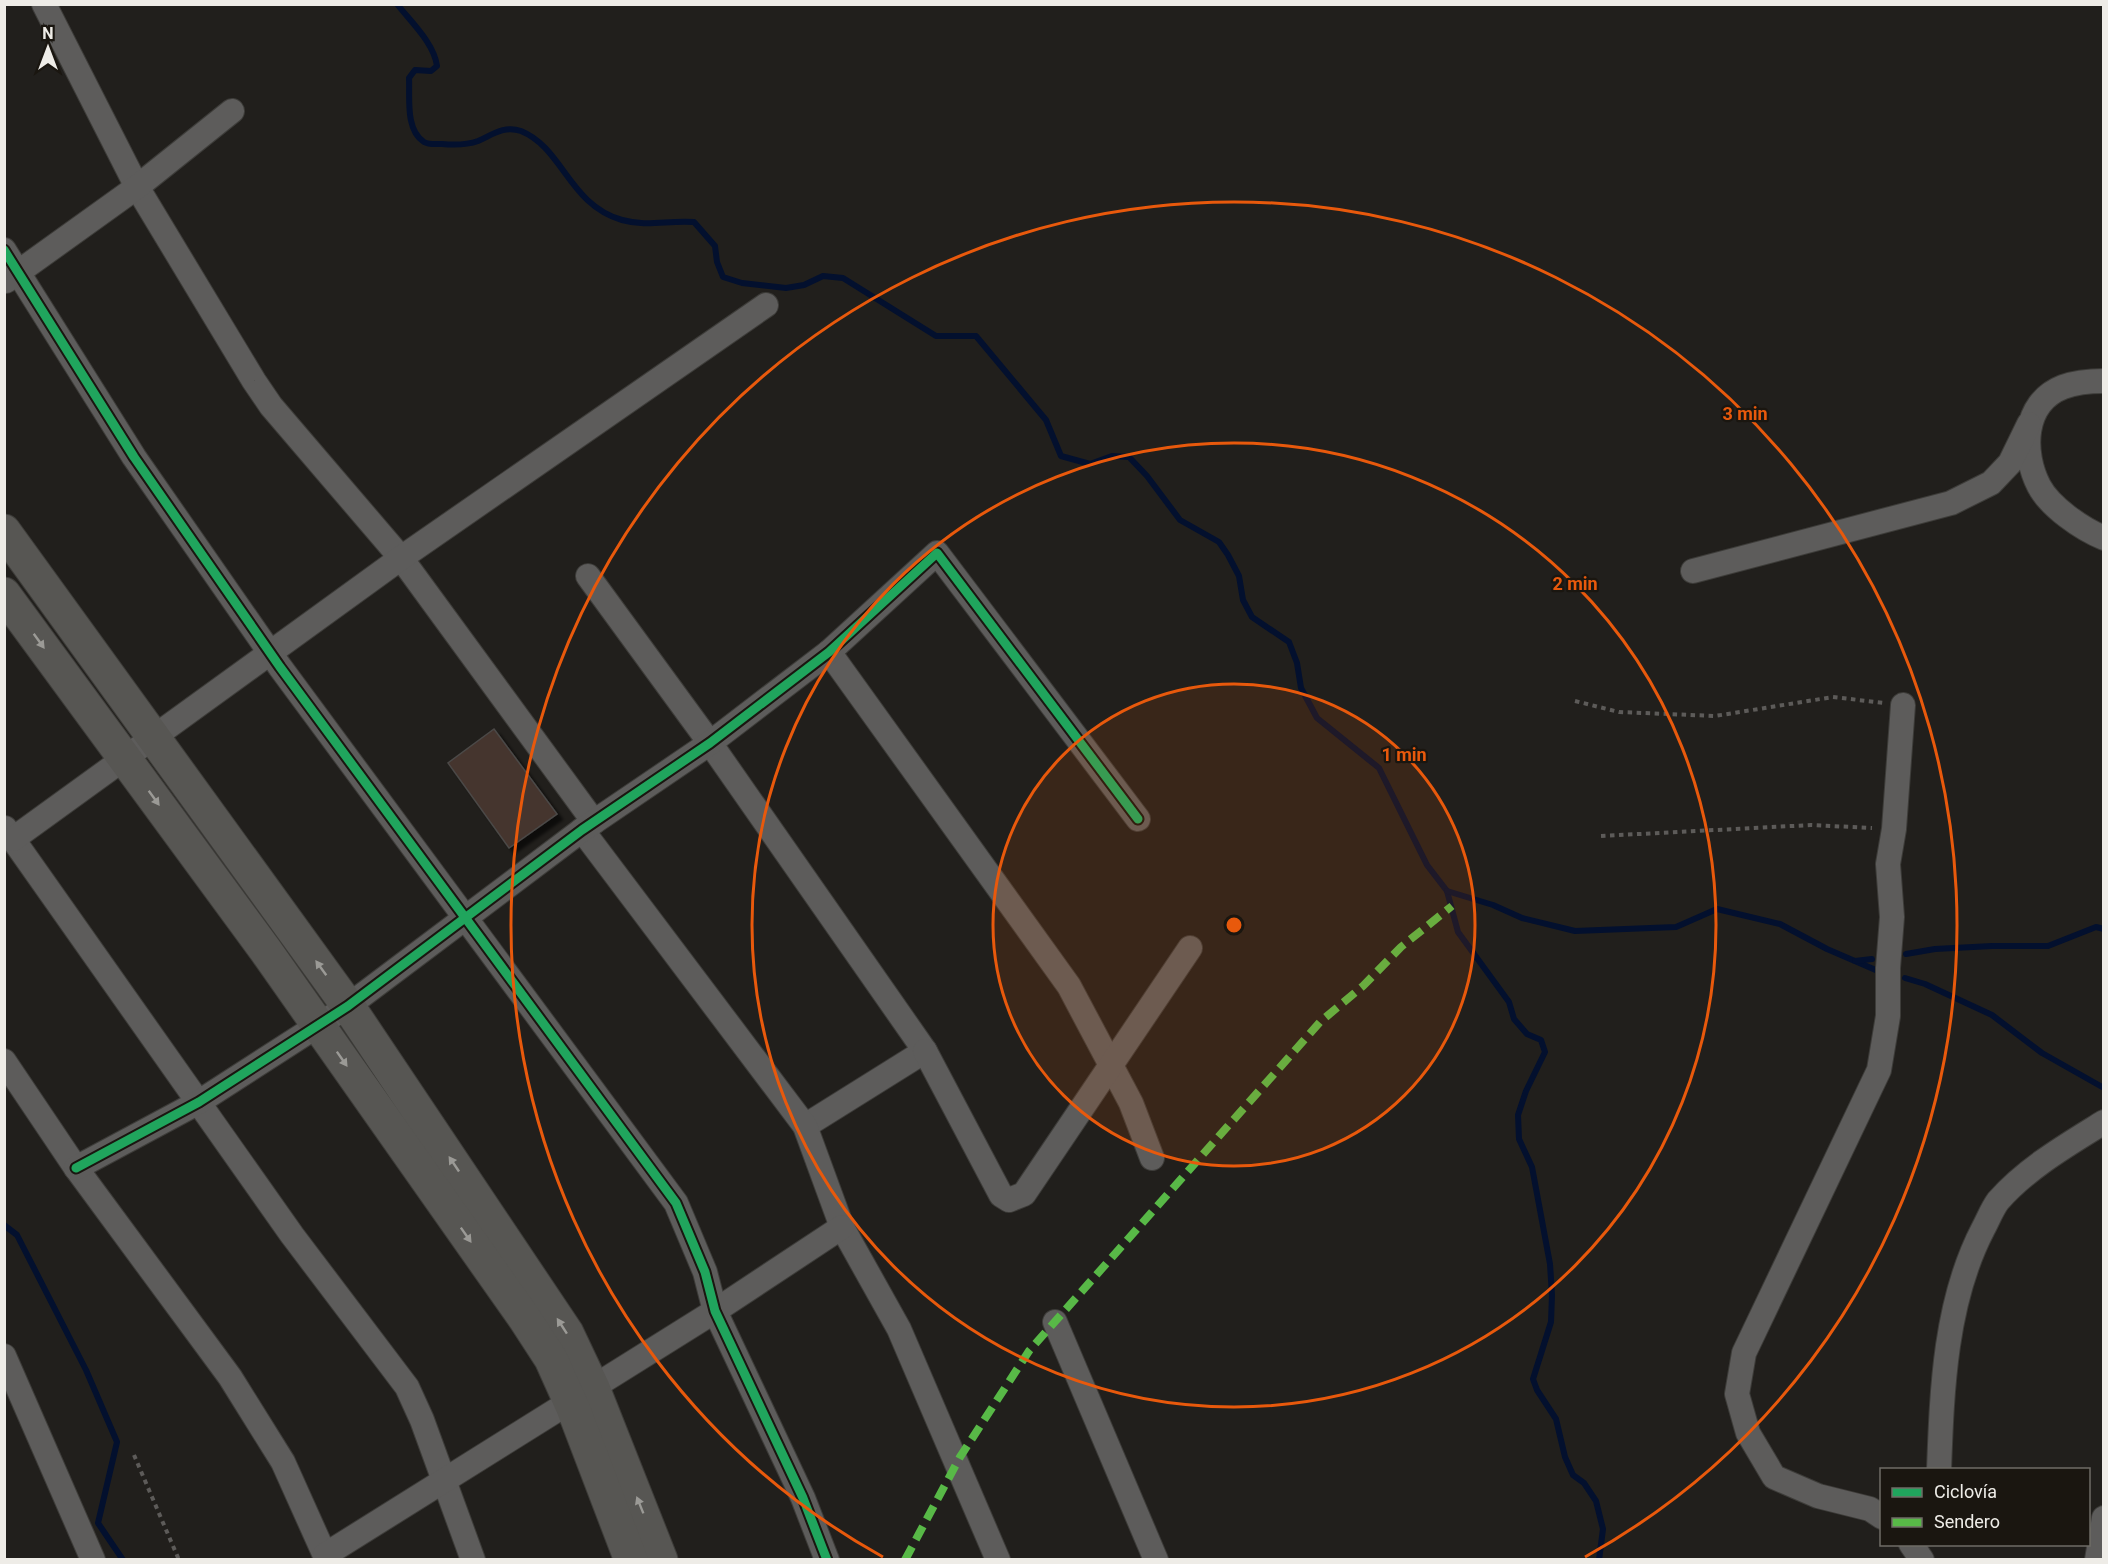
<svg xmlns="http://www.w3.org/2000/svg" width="2108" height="1564" font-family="Roboto,sans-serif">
<defs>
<filter id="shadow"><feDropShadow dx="5.5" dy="5.5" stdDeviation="1.5" flood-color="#0009"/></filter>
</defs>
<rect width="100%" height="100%" fill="#211f1c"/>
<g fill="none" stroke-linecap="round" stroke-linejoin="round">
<g stroke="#03102e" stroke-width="6">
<path d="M397 4C411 22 434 43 437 66L431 71 415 70 409 78C410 97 405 130 424 142 429 145 436 144 442 144 453 145 467 145 478 141 492 135 504 125 521 131 563 148 569 205 622 220 647 227 668 220 694 222L715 246 717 262 723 277 742 283 786 288 804 285 823 276 843 278 936 336H976L1046 420 1061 456 1090 464 1112 456 1129 457 1147 476 1180 520 1219 542 1228 555 1239 576 1243 600 1252 617 1289 642 1297 663 1301 688 1317 718 1379 768 1427 865 1447 891 1458 932 1509 1002 1514 1019 1527 1034 1541 1040 1545 1052 1526 1091 1518 1115 1519 1139 1532 1167 1550 1264 1552 1295 1551 1322 1533 1379 1537 1390 1556 1419 1565 1457 1573 1475 1584 1483 1596 1501 1603 1529 1599 1560"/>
<polyline points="1447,891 1493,905 1522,918 1575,931 1676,927 1717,909 1780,924 1827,949 1878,971"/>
<polyline points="1906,954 1935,949 1992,946 2048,946 2096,927 2104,929"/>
<polyline points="1855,961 1872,959"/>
<polyline points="1905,978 1925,984 1992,1015 2042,1053 2104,1088"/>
<polyline points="4,1225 17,1235 86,1370 117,1442 98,1523 123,1560"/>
</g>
</g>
<polygon fill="#45342e" stroke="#4b4947" stroke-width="1.5" filter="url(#shadow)" points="494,729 557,814 509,848 448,763"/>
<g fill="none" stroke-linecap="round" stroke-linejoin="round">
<defs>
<g id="street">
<polyline points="44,4 137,187 254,381 271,406 401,558 594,822"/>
<polyline points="4,250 134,457 280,667 676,1203 705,1272 715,1311 803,1498 827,1560"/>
<polyline points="6,281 137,187 232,111"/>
<path d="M2104 381C2089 381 2076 382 2063 387 2022 403 2022 453 2039 486 2050 507 2082 529 2104 538"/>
<polyline points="1693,571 1951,503 1991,483 2010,463 2029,424"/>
<polyline points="588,576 710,743 925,1051 805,1126"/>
<polyline points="829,652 1069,986 1131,1103 1152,1158"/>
<polyline points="5,828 292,1235 407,1387 422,1420 473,1560"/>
<polyline points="582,830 805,1126 842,1227 899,1329 998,1560"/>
<polyline points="13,839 401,558 766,305"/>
<polyline points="925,1051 1001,1195 1009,1200 1024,1194 1190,948"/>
<polyline points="4,1061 76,1168 230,1377 283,1462 327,1560"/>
<polyline points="76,1168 199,1102 348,1006 582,830 710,743 829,652 937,553 1138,819"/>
<polyline points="1055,1322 1156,1560"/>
<polyline points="4,1356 93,1560"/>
<path d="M1939 1470C1942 1389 1945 1302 1983 1229 1988 1220 1992 1209 1998 1201 2027 1168 2067 1145 2104 1122"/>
<polyline points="1882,1517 1870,1509 1818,1496 1774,1477 1748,1433 1737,1394 1744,1353 1879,1070 1888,1016 1888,968 1892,917 1888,864 1894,829 1903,705"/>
<polyline points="1911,1544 1922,1560"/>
<polyline points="325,1555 715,1311 842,1227"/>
<polyline points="2097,1560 2104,1518"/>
</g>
<g id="secondary">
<polyline points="4,531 348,1006 567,1333 593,1388 661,1560"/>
<polyline points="4,594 266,951 525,1319 551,1359 573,1408 631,1560"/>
</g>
</defs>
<use href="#street" stroke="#3d3c39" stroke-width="26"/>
<use href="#secondary" stroke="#3d3c39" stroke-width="35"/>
<g stroke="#5d5b59" stroke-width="4" stroke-dasharray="4.5 4.5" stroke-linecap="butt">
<polyline points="1575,701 1619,712 1715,716 1833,697 1884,703"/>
<polyline points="1601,836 1811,825 1872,828"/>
<polyline points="134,1455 179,1560"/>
</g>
<use href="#street" stroke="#5d5c5b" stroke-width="24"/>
<use href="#secondary" stroke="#575653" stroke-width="33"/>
<polyline stroke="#58b947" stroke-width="8" stroke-dasharray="15 8" stroke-linecap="butt" points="905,1560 960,1457 1029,1351 1320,1022 1363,986 1401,947 1452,906"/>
<defs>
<g id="cycleway">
<polyline points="4,250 134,457 280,667 676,1203 705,1272 715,1311 803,1498 827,1560"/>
<polyline points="76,1168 199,1102 348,1006 582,830 710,743 829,652 937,553 1138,819"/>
</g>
</defs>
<use href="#cycleway" stroke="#1a1610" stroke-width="13"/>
<use href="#cycleway" stroke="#20a55d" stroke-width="9"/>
</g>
<defs><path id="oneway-solid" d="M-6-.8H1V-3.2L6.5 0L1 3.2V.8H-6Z" transform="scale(1.5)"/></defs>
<g fill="#9b9a96">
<use href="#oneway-solid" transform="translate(39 641) rotate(54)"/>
<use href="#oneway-solid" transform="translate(154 798) rotate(54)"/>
<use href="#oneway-solid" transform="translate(321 968) rotate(-126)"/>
<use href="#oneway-solid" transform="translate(342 1059) rotate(55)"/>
<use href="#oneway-solid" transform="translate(454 1164) rotate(-124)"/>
<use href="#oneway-solid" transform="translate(466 1235) rotate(55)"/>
<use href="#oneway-solid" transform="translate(562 1326) rotate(-123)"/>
<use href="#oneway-solid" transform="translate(640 1505) rotate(-112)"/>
</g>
<circle cx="1234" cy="925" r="241" fill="#e8590c" fill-opacity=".12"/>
<g fill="none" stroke="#e8590c" stroke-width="3">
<circle cx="1234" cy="925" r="241"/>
<circle cx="1234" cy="925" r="482"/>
<path d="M883 1557A723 723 0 1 1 1585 1557"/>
</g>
<circle cx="1234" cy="925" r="9" fill="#e8590c" stroke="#1a1610" stroke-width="3"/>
<g font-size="18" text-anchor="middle" font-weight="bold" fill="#e8590c" stroke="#1a1610" stroke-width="4.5" stroke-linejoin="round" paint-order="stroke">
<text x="1745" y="420">3 min</text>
<text x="1575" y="590">2 min</text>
<text x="1404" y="761">1 min</text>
</g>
<rect width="2108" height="1564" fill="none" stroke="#eeece7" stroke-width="12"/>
<rect x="1880" y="1468" width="210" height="78" fill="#1a1610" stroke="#6f6c66" stroke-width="1.5"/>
<rect x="1892" y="1488" width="30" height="9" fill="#20a55d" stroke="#6f6c66" stroke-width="1.5"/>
<text x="1934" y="1498" font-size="18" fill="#eeece7">Ciclovía</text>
<rect x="1892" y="1518" width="30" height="9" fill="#58b947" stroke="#6f6c66" stroke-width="1.5"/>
<text x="1934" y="1528" font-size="18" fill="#eeece7">Sendero</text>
<g transform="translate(48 48)" stroke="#1a1610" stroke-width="4.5" paint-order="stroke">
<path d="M0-4.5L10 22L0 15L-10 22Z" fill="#eeece7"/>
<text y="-9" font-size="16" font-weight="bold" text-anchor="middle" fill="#eeece7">N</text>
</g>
</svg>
